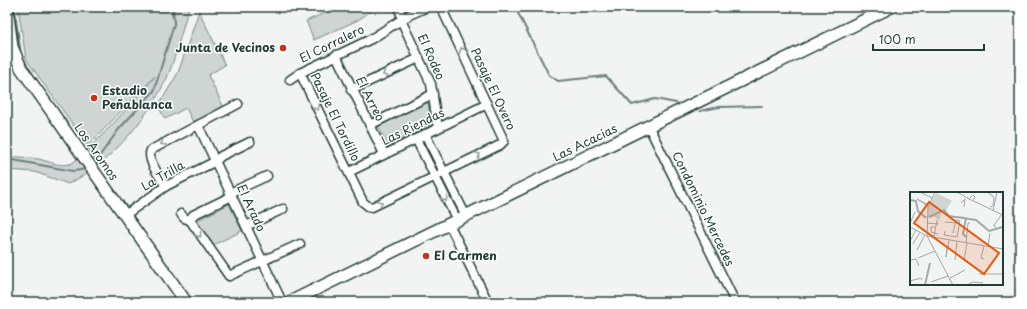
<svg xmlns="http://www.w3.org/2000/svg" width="1027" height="309" font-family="'Playpen Sans',sans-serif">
<rect width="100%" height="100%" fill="#f2f3f3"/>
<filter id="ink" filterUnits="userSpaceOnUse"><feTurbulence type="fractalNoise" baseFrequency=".025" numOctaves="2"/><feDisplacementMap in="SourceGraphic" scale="8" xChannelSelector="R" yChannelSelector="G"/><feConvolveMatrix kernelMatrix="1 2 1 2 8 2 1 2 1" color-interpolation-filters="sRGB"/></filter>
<g filter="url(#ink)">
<g fill="#ced5d3" stroke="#768984">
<path d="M18 7H171L172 17 174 7H189C182 29 175 61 166 80 145 122 109 164 68 184L35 172 7 170V156C17 157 28 157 38 159 49 161 58 167 70 164 78 163 148 87 155 76L88 146 26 59Z"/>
<polygon points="339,7 377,7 358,20 314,40 306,21"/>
<polygon points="199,11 225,65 208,75 224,108 194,124 186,108 165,119 158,106 178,73"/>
<polygon points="428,102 431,125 388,146 378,126"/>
<polygon points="229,204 242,231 211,246 196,221"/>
</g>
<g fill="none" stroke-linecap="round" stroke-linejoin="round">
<g stroke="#6d807b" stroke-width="2">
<polyline points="14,7 21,54 27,66 79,141"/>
<polyline points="515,7 549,75 558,81 606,76 632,105 655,99 676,103"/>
<polyline points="700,111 719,107 762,106"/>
<polyline points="7,161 13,160 73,171 88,169"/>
<polyline points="93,165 119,129 154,91 174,24 173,7"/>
</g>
<defs>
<g id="street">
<polyline points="398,7 401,14 401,20 431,84 438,128"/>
<polyline points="336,55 384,154"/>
<polyline points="300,73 363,202 368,206 372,207 500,145 504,141 441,7"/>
<polyline points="290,80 300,73 371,39 409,15 427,7"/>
<polyline points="351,90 419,58"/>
<polyline points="198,125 282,302"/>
<polyline points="370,125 433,94"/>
<polyline points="649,127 735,302"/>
<polyline points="425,134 466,216"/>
<polyline points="416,139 457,220"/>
<polyline points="349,172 487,104"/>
<path d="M166 186C161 178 146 160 151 150L238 104"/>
<polyline points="230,193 267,176"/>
<polyline points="232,196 193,215 190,220 229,276 300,244"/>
<polyline points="181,214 184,218 190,220"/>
<polyline points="125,215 166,186 216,161 221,156 250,142"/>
<polyline points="449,224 488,302"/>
<polyline points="246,226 283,209"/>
</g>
<g id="secondary">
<polyline points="7,8 12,47 21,68 186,302"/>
<polyline points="290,302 891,7"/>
</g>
</defs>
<use href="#street" stroke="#1f3d34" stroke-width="11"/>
<use href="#secondary" stroke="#1f3d34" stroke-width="14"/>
<use href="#street" stroke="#fff" stroke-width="8"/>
<use href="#secondary" stroke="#fff" stroke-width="11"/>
</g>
<defs><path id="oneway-chevron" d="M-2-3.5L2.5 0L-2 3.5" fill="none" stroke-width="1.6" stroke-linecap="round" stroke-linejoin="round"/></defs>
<g stroke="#8f9e9a">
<use href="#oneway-chevron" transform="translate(462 50) rotate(-115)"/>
<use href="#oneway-chevron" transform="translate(385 74) rotate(155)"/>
<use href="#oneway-chevron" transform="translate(317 108) rotate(64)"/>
<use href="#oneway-chevron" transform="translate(163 143) rotate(152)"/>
<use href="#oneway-chevron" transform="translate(478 155) rotate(-25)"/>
<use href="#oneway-chevron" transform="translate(445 199) rotate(63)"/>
<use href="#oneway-chevron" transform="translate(380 203) rotate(-26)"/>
<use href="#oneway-chevron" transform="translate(199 235) rotate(54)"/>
</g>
</g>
<g fill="#c8321e" stroke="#fff" stroke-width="1.5">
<circle cx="283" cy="48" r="4"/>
<circle cx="94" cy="98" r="4"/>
<circle cx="426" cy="256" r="4"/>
</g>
<g text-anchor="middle" stroke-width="3" stroke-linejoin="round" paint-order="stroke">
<g font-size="12" fill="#1f3d34" stroke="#fff">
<text transform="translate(332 44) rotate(-26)" y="4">El Corralero</text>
<text transform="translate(431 57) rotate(66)" y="4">El Rodeo</text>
<text transform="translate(493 89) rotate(65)" y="4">Pasaje El Overo</text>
<text transform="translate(370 99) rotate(63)" y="4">El Arreo</text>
<text transform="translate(335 117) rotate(64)" y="4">Pasaje El Tordillo</text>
<text transform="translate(413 127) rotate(-26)" y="4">Las Riendas</text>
<text transform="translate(585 143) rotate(-26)" y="4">Las Acacias</text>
<text transform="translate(96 152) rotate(55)" y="4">Los Aromos</text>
<text transform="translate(163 176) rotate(-30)" y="4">La Trilla</text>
<text transform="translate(251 208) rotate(65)" y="4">El Arado</text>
<text transform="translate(703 209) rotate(64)" y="4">Condominio Mercedes</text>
</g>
<g font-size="12" font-weight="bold" fill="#1f3d34" stroke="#fff" text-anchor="start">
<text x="275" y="52" text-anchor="end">Junta de Vecinos</text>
<text x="102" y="95">Estadio<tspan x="102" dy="14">Peñablanca</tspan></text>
<text x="434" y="260">El Carmen</text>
</g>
</g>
<g transform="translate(910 192)">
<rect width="93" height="93" fill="#f2f3f3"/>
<path d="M26 1 42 9 36 18 40 25 52 24 66 28 74 33 80 39 91 34 93 35 80 40 67 29 52 25 40 26 34 19 27 24 32 21 29 29 25 25 15 26 7 20 6 10 0 7 6 8 8 19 18 25V15Z" fill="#ced5d3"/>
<path fill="none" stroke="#a1adaa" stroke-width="2" d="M0 8 6 9 8 19 16 26M19 25 34 18 39 24 66 28 79 39 93 35M56 45 53 42 56 26M15 93 20 71"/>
<path fill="none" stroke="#9eaaa7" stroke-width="1" d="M10 0 22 6M25 0 18 15 17 44 43 93M47 0 59 7M77 0 84 5 83 14 80 15M57 6 93 23M59 7 63 3 65 5 63 8M51 11 55 7 54 15M18 14 7 7 18 13M83 19 87 0M35 30 47 31M0 31 5 20M17 31 29 32M0 35 17 44 93 57M25 35H21V40L28 42M86 36 84 33 92 22M35 39 34 43 47 45 50 29M43 41 46 28 50 29M24 45 27 28M0 49 6 38M56 51 58 31H60M3 52 10 40M74 54 71 66 74 67M78 54 80 41M37 56 36 65 39 48M7 58 15 43M8 66 25 59M0 68 6 67 9 74M45 68 47 49M54 68 57 51M69 82H93M40 86 55 78M0 89 11 86 12 88M21 90 38 84M57 93 63 90 73 91"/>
<path fill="#e8590c" fill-opacity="0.15" stroke="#e8590c" stroke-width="2" d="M19 10 89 61 74 82 4 31Z"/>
<rect width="93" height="93" fill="none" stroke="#1f3d34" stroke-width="2"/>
</g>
<rect width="1027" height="309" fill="none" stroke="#fff" stroke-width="24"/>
<rect x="12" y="12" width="1003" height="285" fill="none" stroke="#1f3d34" stroke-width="1.5" filter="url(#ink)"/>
<path d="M873 44v6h111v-6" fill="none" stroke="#1f3d34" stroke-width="2"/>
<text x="879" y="44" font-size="12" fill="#1f3d34" stroke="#ffffff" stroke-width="3" paint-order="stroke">100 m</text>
</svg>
